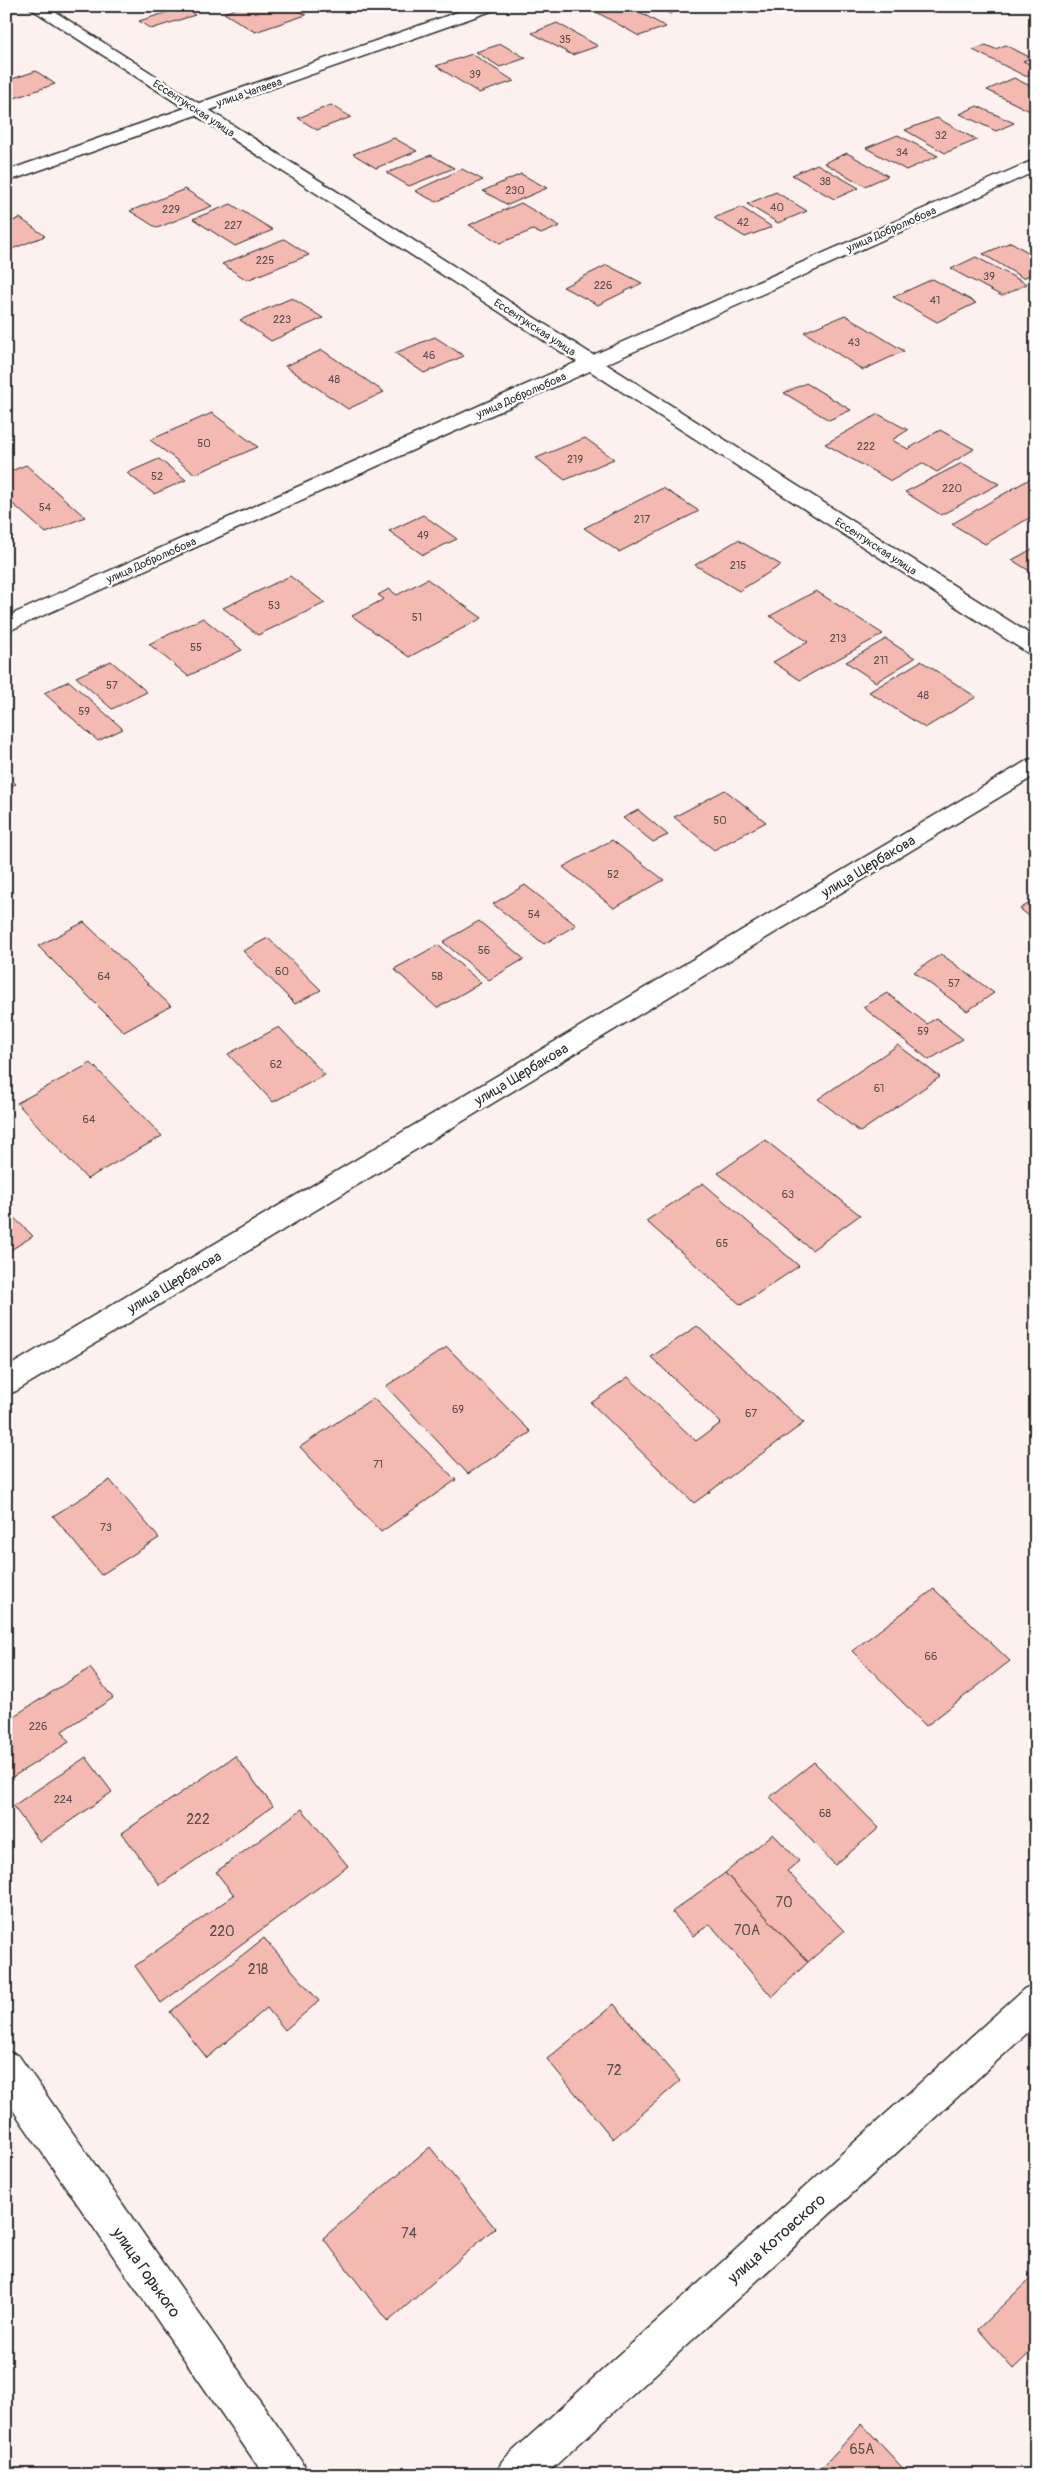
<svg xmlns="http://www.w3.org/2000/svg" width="1042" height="2481" font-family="Pangolin,sans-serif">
<rect width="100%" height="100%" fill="#fdf1ef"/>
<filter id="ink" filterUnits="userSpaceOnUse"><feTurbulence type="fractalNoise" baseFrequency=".02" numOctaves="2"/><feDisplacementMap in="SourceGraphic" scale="10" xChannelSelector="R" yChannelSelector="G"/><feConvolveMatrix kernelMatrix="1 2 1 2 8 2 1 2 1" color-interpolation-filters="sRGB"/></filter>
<g filter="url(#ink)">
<g fill="#f4b9b0" stroke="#2b2b2b">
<polygon points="243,6 291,6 306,15 255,32 224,13"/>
<polygon points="603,6 629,6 666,27 639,36 593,10"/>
<polygon points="655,6 682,6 685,8 670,14"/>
<polygon points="184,7 195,15 151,29 139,21"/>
<polygon points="557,23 598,46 572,55 532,33"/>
<polygon points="501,44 526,58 500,67 476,52"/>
<polygon points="986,45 995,49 1006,45 1031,58 1023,61 1036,67 1036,72 1025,76 973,50"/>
<polygon points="472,54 514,81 479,93 436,66"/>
<polygon points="36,71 55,84 6,101 6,81"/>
<polygon points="1014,78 1036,89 1036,114 987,90"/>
<polygon points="331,105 351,117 317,130 298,118"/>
<polygon points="977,106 1014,123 996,131 960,114"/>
<polygon points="937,118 977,140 945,153 905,130"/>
<polygon points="898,135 938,156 906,170 866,148"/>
<polygon points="394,138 417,151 376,168 353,154"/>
<polygon points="847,153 888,176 865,186 824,163"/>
<polygon points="431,155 454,168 409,186 387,173"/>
<polygon points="817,164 859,188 834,199 792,175"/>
<polygon points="462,169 483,180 436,202 415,191"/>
<polygon points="521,174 547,188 508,205 483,191"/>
<polygon points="185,189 212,206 157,228 130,211"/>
<polygon points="776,192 807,211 778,223 747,204"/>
<polygon points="521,203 560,226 541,234 533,230 500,243 469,225"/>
<polygon points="231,204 273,230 235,246 193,219"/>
<polygon points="741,207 772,227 745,237 714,218"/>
<polygon points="20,218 45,236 12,249 6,245 6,224"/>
<polygon points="284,239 309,255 247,280 222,264"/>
<polygon points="1011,242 1036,257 1036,272 1023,278 983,254"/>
<polygon points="976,257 1027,284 1002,296 951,269"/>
<polygon points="607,265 642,283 598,305 563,287"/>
<polygon points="933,279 976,303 937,322 893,297"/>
<polygon points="292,298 323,318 271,341 240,320"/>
<polygon points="845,315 904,351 863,370 804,332"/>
<polygon points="435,337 464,356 424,373 395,353"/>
<polygon points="322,350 384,392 348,409 285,366"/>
<polygon points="806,383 851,410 829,420 784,393"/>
<polygon points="212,413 258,447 195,474 150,440"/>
<polygon points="878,414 908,430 892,440 908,449 940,430 974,449 937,472 922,463 891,481 825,444"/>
<polygon points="585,438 614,459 565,480 536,458"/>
<polygon points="159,459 186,480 154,494 127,473"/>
<polygon points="962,463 999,484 941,515 905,492"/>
<polygon points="26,465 85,517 46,533 6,498 6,473"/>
<polygon points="1033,477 1036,479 1036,514 985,544 952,524"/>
<polygon points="663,488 699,511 619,552 584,528"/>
<polygon points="423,515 457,539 423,555 389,531"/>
<polygon points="738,540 781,565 739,591 695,565"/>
<polygon points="1036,547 1036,575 1012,560"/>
<polygon points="290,576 325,603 258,635 223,608"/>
<polygon points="427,579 482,618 409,657 352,616 384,599 378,595 389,589 397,595"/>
<polygon points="816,591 883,634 800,680 773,662 808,642 770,616"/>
<polygon points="203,618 242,650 188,676 149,644"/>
<polygon points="886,639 915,658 876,682 846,662"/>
<polygon points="111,661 147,692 112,709 76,677"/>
<polygon points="921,661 976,697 925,728 869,692"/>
<polygon points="69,681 123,729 98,741 44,693"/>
<polygon points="6,775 16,784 6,788"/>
<polygon points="725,790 766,822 714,850 674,817"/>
<polygon points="638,810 668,835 653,842 623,818"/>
<polygon points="612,840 664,880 614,908 563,867"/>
<polygon points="525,885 576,925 544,944 493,904"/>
<polygon points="1036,899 1036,921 1020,909"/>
<polygon points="479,921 524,959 489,980 443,942"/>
<polygon points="84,922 171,1006 124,1032 38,946"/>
<polygon points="268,938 321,990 295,1004 243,951"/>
<polygon points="438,945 481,983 437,1008 394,969"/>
<polygon points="941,954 994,993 967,1011 914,972"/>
<polygon points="887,993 927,1024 936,1018 963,1039 929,1060 863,1007"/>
<polygon points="279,1027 325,1075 273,1102 228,1054"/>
<polygon points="898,1045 940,1077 860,1132 818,1099"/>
<polygon points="91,1063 162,1136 87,1179 17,1103"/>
<polygon points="765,1140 860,1215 812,1250 718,1173"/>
<polygon points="703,1183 799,1266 741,1305 646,1221"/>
<polygon points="6,1210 33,1236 6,1253"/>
<polygon points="697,1326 804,1423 694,1503 591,1403 628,1377 696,1441 721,1423 651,1357"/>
<polygon points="447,1347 531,1432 468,1474 386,1386"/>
<polygon points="373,1398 456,1480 381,1532 300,1447"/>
<polygon points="110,1480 159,1538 101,1575 53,1516"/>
<polygon points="934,1589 1010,1661 926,1726 852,1651"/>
<polygon points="90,1668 113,1698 62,1731 69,1742 6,1781 6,1721"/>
<polygon points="235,1756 273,1806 160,1885 122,1833"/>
<polygon points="86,1757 112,1792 40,1842 13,1806"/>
<polygon points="814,1762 879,1828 835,1865 770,1797"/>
<polygon points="302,1809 348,1866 161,2003 135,1966 234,1895 216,1872"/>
<polygon points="773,1834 799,1861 787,1871 844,1931 808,1962 725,1873"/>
<polygon points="725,1873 808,1962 772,1997 710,1924 693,1936 672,1912"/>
<polygon points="264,1938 319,2001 285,2030 267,2008 207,2058 170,2012"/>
<polygon points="614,2004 680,2081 613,2139 547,2059"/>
<polygon points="430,2147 495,2228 388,2322 323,2238"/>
<polygon points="1036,2273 1036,2347 1013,2369 978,2329"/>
<polygon points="862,2424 909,2475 815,2475"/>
</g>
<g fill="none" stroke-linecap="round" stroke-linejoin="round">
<defs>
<g id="street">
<polygon points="27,6 46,6 593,355 1036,159 1036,171 606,364 1036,638 1036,655 1028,653 590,371 6,632 6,617 577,362"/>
<polygon points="1036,758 1036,775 16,1391 6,1395 6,1368 1028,760"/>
<polygon points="1036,1984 1036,2025 545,2475 496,2475 502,2461 1024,1989"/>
<polygon points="6,2051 19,2056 302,2461 308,2475 264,2475 6,2100"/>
</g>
<polygon id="secondary" points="475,6 499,6 497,9 6,182 6,171"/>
</defs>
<use href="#street" stroke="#2b2b2b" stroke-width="3"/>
<use href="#secondary" stroke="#2b2b2b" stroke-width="3"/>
<use href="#street" fill="#fff" fill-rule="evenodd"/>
<use href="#secondary" fill="#fff" fill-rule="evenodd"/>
</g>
</g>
<g text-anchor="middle" stroke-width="4.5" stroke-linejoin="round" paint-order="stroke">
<g font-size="11" fill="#5d4e4c">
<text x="565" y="43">35</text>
<text x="475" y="78">39</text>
<text x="941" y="139">32</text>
<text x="902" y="156">34</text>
<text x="825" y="185">38</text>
<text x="515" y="194">230</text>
<text x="777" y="211">40</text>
<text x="171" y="213">229</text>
<text x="743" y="226">42</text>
<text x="233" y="229">227</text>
<text x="265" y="264">225</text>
<text x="989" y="280">39</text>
<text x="603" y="289">226</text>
<text x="935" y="304">41</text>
<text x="282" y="323">223</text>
<text x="854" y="346">43</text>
<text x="429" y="359">46</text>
<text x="334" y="383">48</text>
<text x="204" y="447">50</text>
<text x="866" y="450">222</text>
<text x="575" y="463">219</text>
<text x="157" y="480">52</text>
<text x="952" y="492">220</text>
<text x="45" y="511">54</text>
<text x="642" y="523">217</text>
<text x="423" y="539">49</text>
<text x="738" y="569">215</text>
<text x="274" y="609">53</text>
<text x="417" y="621">51</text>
<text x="838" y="642">213</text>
<text x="196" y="651">55</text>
<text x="881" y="664">211</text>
<text x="112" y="689">57</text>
<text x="923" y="699">48</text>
<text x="84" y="715">59</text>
<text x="720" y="824">50</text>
<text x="613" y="878">52</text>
<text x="534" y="918">54</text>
<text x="484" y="954">56</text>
<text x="282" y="975">60</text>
<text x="104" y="980">64</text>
<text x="437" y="980">58</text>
<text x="954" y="987">57</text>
<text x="923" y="1035">59</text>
<text x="276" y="1068">62</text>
<text x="879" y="1092">61</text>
<text x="89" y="1123">64</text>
<text x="788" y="1198">63</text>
<text x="722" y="1247">65</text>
<text x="458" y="1413">69</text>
<text x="751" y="1417">67</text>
<text x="378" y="1468">71</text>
<text x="106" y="1531">73</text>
<text x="931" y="1660">66</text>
<text x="38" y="1730">226</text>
<text x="63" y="1803">224</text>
<text x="825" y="1817">68</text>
</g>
<g font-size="11" fill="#2b2b2b" stroke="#fff">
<text transform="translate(249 92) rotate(-19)" y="4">улица Чапаева</text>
<text transform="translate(194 108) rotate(33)" y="4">Ессентукская улица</text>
<text transform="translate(891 229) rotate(-24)" y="4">улица Добролюбова</text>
<text transform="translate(535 327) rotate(33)" y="4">Ессентукская улица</text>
<text transform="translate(521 395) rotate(-24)" y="4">улица Добролюбова</text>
<text transform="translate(876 546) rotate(33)" y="4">Ессентукская улица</text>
<text transform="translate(151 560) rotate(-24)" y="4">улица Добролюбова</text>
</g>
<g font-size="14" fill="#2b2b2b" stroke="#fff">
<text transform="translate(868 866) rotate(-31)" y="5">улица Щербакова</text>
<text transform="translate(521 1074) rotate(-31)" y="5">улица Щербакова</text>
<text transform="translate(174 1282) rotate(-31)" y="5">улица Щербакова</text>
</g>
<g font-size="14" fill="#5d4e4c">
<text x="198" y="1824">222</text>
<text x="784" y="1907">70</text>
<text x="747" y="1935">70А</text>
<text x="222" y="1936">220</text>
<text x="258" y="1974">218</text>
<text x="614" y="2075">72</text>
<text x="409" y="2238">74</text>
<text x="862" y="2454">65А</text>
</g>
<g font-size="16" fill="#2b2b2b" stroke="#fff">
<text transform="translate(776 2238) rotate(-42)" y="6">улица Котовского</text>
<text transform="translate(147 2272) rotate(55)" y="6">улица Горького</text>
</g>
</g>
<rect width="1042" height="2481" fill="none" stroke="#fff" stroke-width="25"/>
<rect x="12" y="12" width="1017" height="2456" fill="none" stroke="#2b2b2b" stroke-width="2" filter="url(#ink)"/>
</svg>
